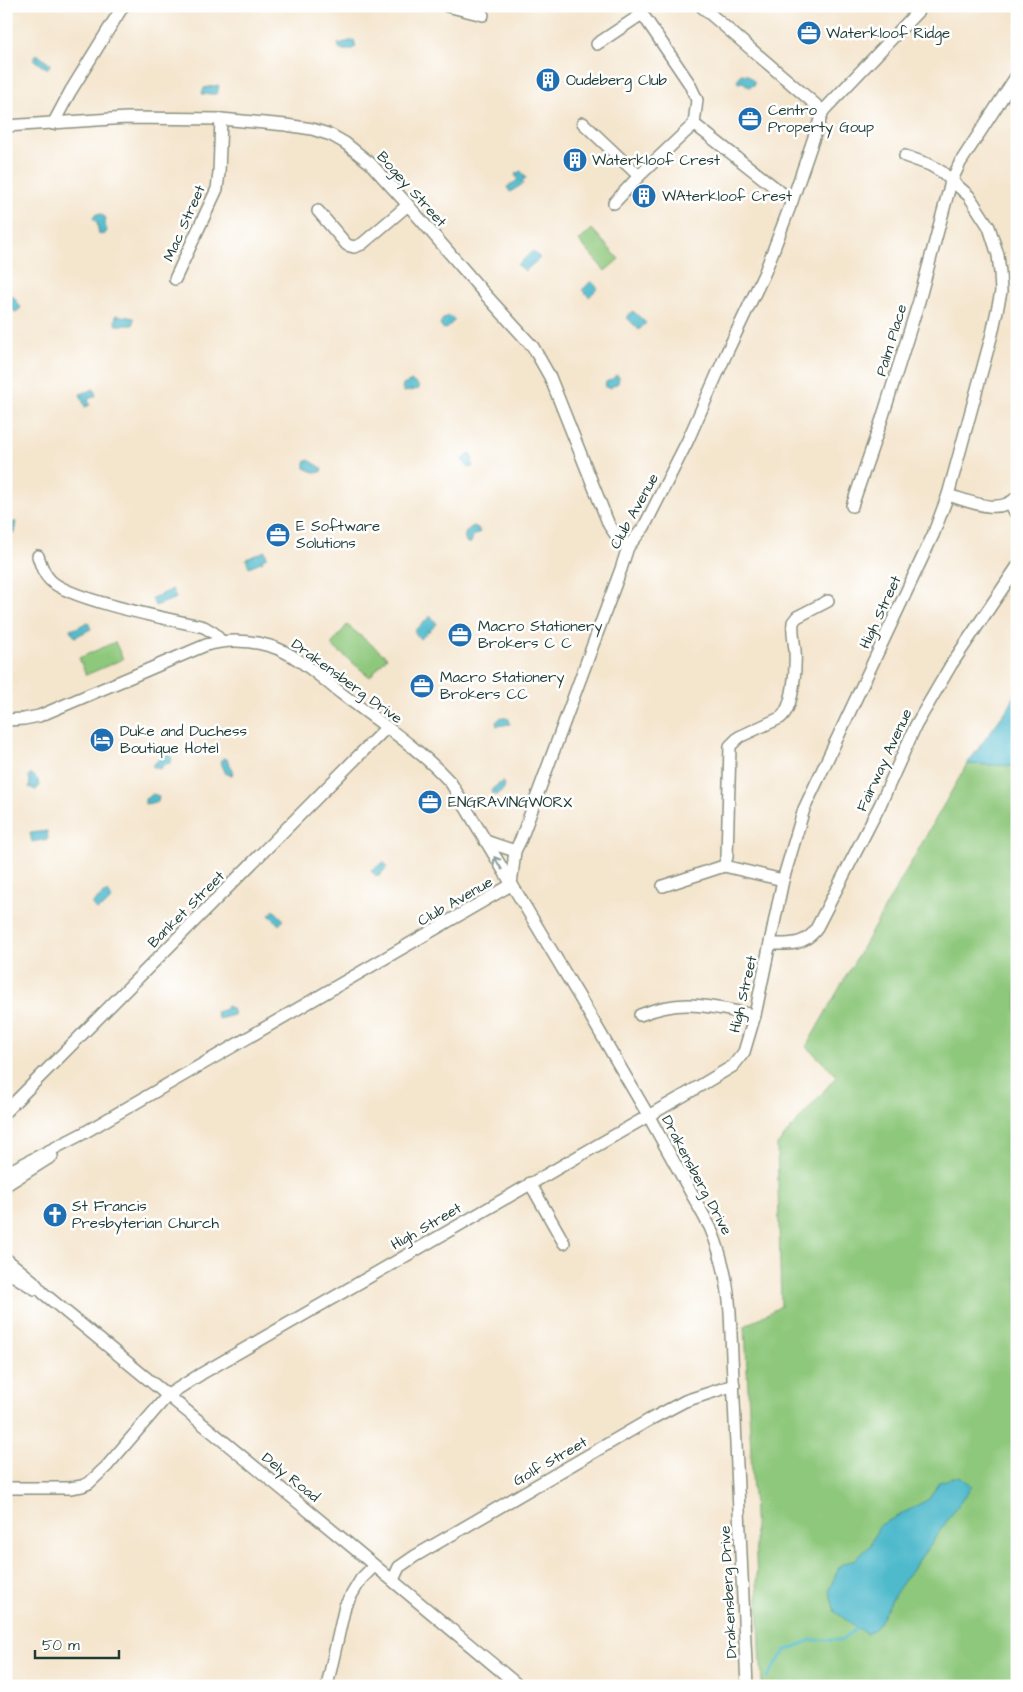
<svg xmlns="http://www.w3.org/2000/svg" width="1023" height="1692" font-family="'Architects Daughter',sans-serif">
<rect width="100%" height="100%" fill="#fff"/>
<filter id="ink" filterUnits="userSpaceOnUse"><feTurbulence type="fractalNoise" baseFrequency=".02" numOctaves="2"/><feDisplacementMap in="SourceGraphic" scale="10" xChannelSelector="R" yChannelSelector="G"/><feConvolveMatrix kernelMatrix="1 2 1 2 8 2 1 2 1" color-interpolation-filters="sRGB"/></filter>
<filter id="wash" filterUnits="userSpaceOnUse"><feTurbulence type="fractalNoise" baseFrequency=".0096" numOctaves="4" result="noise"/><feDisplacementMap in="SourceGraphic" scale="20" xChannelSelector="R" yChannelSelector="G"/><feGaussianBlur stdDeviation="1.12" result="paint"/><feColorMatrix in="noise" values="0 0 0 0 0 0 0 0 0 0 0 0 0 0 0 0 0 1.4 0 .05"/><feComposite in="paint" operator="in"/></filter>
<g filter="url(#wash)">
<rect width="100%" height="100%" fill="#f4e5cd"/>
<g fill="#8ec87c" stroke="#568258">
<polygon points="592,229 619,259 605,271 579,241"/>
<polygon points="347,625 387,657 370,677 331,645"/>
<polygon points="115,642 123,659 86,675 79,658"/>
<polygon points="967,764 1017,766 1017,1686 762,1686 745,1326 781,1306 777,1145 836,1077 836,1075 807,1047 807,1045"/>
</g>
<g fill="#4fbacc" stroke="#377c80">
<polygon points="354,40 356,47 350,50 340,50 338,44"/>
<polygon points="37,54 47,62 46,64 48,62 51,64 47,69 45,67 46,65 43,67 33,59"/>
<polygon points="741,74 748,75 754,81 754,85 749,87 743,82 738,83 737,80"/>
<polygon points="218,85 219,86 217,94 202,94 204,88"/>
<polygon points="521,171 526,178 522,181 523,184 510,192 507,187 518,180 515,174"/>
<polygon points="96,214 101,214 106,218 105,224 107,231 104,235 99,234 97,223 93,218"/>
<polygon points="533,251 540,258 525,271 517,264 519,264"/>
<polygon points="591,281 598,288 589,297 582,290"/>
<polygon points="12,295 21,308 16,312 12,310 10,303 6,301 6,297"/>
<polygon points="633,311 646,323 639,330 626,317"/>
<polygon points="116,315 134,318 133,325 117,325 115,323"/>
<polygon points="448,316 452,317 455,320 446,329 442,328 440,324 442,320"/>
<polygon points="616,375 619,377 618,383 610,388 605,387 606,382 612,379"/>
<polygon points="412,381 419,386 419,389 404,392 402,388 403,385"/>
<polygon points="94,389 96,396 88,399 90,405 85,407 80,394"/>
<polygon points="471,453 473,466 469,468 462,460"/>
<polygon points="309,460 322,468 321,472 316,473 305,468 305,462"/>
<polygon points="6,519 8,519 8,522 16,522 14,532 12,534 6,533"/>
<path d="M474 526 478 528 480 532 473 536 471 543H467C462 536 466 529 474 526Z"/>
<polygon points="265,551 267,557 262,559 263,561 249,567 246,559"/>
<polygon points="172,589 176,598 155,606 152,598 169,591"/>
<polygon points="431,616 437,624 420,639 414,631"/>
<polygon points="88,622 91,629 75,637 70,630 71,628 74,629"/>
<polygon points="1017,691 1017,766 967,764 1010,705"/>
<polygon points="501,717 509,719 510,724 497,726 496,722"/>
<polygon points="168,754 172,758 170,763 165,764 160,769 152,766 162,756"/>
<polygon points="223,758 227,759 233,771 232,775 226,774 220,761"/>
<polygon points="32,774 38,780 39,787 36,790 29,787 30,781 28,776"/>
<path d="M503 781C507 789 502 790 497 795L492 794V789Z"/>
<polygon points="153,794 159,796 158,802 145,804 145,799"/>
<polygon points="47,831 48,839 32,842 30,833"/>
<polygon points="384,862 387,867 379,876 376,876 371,871"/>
<polygon points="107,892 112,899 106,905 96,910 92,904 100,897 103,893"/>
<polygon points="274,910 284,920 279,925 269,915"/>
<polygon points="229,1006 229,1008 232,1008 234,1015 218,1019 216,1012 226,1009 226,1007"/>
<polygon points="960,1476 972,1486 897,1591 876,1628 866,1634 835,1612 829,1590 840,1565 856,1559 870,1546 879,1526 929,1499 939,1482"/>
</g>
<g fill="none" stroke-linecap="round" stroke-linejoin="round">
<polyline stroke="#4fbacc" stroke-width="3" points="767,1677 785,1651 811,1640 842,1640 857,1628"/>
</g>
</g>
<g filter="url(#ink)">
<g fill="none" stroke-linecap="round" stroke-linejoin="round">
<defs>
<g id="minor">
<polyline points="447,6 483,15"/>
<polyline points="701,6 823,111"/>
<polyline points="597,44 642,14"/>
<polyline points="583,123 639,176"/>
<polyline points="53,124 70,92 123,6"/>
<polyline points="694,124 792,201"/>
<polyline points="6,126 127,118 221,119 286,125 312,129 331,135 345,143 370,163 408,205 484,293 533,347 550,377 609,525 618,538 628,547"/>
<polyline points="614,203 639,176 694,124 697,100 689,83 637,6"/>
<polyline points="318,211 347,245 354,247 362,244 408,205"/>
<polyline points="175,279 217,189 219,173 221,119"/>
<path d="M948 495C969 501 999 516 1017 497"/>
<polyline points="1010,503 1017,516"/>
<polyline points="852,506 882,419 919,301 951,182 960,163 1017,75"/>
<path d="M38 556C41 565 43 573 50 580 69 600 173 620 204 627L214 633 221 641"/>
<path d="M6 720 24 719 39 716 206 645C227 639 249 640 270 646 297 654 321 678 342 694 379 722 420 749 451 783L580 998 648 1115 710 1227C722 1255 728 1282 730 1312L747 1686"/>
<polyline points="485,841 515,851"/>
<polyline points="724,866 783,880"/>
<polyline points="511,885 515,851 521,839 621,569 628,547 644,527 687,442 727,352 765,272 792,201 823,111 923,6"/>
<path d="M663 886 724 866 727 857 730 746 739 737 780 718C794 708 796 667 795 650 794 641 792 631 793 622L797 617 828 601"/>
<path d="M770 944C788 944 802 946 815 931L880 805 916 725 951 665 1017 567"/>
<path d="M640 1015C683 997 711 1007 755 1015"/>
<polyline points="6,1111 386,728"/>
<polyline points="6,1173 82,1134 511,885"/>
<polyline points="530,1183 564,1243"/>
<polyline points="6,1185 52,1156"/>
<polyline points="6,1259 33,1281 43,1293 350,1545 519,1686"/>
<polyline points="6,1271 35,1289"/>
<polyline points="6,1488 70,1488 82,1486 89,1483 107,1466 168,1395 201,1374 688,1093 733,1066 744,1052 755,1015 783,880 804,809 933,535 948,495 992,334 1001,292 1000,273 998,255 989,227 969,196 942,172 930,165 905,156"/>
<polyline points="393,1580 399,1567 415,1556 649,1420 685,1401 734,1385"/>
<polyline points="327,1686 345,1606 361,1579 374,1566"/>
</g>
</defs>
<use href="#minor" stroke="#8a9180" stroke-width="14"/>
<use href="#minor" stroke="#fff" stroke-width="11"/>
</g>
<defs><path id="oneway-shaft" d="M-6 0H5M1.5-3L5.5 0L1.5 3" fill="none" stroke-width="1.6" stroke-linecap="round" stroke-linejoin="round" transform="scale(1.25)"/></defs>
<use stroke="#8f9e9a" href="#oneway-shaft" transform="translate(498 863) rotate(-121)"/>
</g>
<defs>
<symbol id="office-disc" viewBox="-11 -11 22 22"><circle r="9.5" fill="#1f6fb2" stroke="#fff"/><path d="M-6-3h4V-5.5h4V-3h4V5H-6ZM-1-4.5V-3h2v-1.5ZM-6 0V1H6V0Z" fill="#fff"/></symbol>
<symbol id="building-disc" viewBox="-11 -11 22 22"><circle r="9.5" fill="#1f6fb2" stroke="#fff"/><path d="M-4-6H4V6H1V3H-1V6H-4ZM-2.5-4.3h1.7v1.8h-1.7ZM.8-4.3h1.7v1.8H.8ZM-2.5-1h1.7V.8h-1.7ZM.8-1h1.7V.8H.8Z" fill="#fff"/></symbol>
<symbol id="hotel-disc" viewBox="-11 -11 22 22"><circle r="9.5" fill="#1f6fb2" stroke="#fff"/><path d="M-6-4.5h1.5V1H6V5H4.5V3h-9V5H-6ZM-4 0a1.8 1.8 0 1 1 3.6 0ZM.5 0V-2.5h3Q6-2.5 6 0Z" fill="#fff"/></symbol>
<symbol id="church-disc" viewBox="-11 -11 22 22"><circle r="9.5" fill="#1f6fb2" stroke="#fff"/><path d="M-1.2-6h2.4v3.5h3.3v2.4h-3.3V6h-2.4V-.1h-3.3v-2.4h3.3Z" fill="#fff"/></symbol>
</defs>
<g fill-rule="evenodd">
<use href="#office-disc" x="795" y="19" width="28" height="28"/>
<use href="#building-disc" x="534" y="66" width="28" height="28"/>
<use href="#office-disc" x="736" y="105" width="28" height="28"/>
<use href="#building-disc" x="561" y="146" width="28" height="28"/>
<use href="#building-disc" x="630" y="182" width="28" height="28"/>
<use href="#office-disc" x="264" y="521" width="28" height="28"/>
<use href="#office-disc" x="446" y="621" width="28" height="28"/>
<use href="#office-disc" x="408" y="672" width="28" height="28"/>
<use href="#hotel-disc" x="88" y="726" width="28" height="28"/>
<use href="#office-disc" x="416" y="788" width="28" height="28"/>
<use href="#church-disc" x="41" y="1201" width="28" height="28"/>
</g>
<g text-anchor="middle" stroke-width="5" stroke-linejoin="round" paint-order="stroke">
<g font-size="15" fill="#1f3d34" stroke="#fff" text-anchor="start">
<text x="826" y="38">Waterkloof Ridge</text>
<text x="566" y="85">Oudeberg Club</text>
<text x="768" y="115">Centro<tspan x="768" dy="17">Property Goup</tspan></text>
<text x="592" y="165">Waterkloof Crest</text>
<text x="662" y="201">WAterkloof Crest</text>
<text x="296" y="531">E Software<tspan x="296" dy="17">Solutions</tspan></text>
<text x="478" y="631">Macro Stationery<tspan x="478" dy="17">Brokers C C</tspan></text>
<text x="440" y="682">Macro Stationery<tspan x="440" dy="17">Brokers CC</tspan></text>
<text x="120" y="736">Duke and Duchess<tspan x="120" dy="17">Boutique Hotel</tspan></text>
<text x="448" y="807">ENGRAVINGWORX</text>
<text x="72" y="1211">St Francis<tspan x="72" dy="17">Presbyterian Church</tspan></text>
</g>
<g font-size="15" fill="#1f3d34" stroke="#fff">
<text transform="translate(412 189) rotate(48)" y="5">Bogey Street</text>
<text transform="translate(184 223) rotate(-66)" y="5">Mac Street</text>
<text transform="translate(891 340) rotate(-73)" y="5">Palm Place</text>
<text transform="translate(634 511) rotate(-61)" y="5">Club Avenue</text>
<text transform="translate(880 612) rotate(-65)" y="5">High Street</text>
<text transform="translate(347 681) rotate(36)" y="5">Drakensberg Drive</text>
<text transform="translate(884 760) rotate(-65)" y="5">Fairway Avenue</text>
<text transform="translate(455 901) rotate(-30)" y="5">Club Avenue</text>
<text transform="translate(186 909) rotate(-45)" y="5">Banket Street</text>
<text transform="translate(743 994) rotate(-77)" y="5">High Street</text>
<text transform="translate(697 1175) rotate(62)" y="5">Drakensberg Drive</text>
<text transform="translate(426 1226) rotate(-30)" y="5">High Street</text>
<text transform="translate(550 1461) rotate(-30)" y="5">Golf Street</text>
<text transform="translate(291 1477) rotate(39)" y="5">Dely Road</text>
<text transform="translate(728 1592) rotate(-93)" y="5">Drakensberg Drive</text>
</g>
</g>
<rect width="1023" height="1692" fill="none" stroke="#fff" stroke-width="25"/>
<path d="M35 1650v8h84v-8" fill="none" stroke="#1f3d34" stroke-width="2.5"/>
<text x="42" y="1650" font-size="15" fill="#1f3d34" stroke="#ffffff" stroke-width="4" paint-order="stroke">50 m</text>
</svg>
